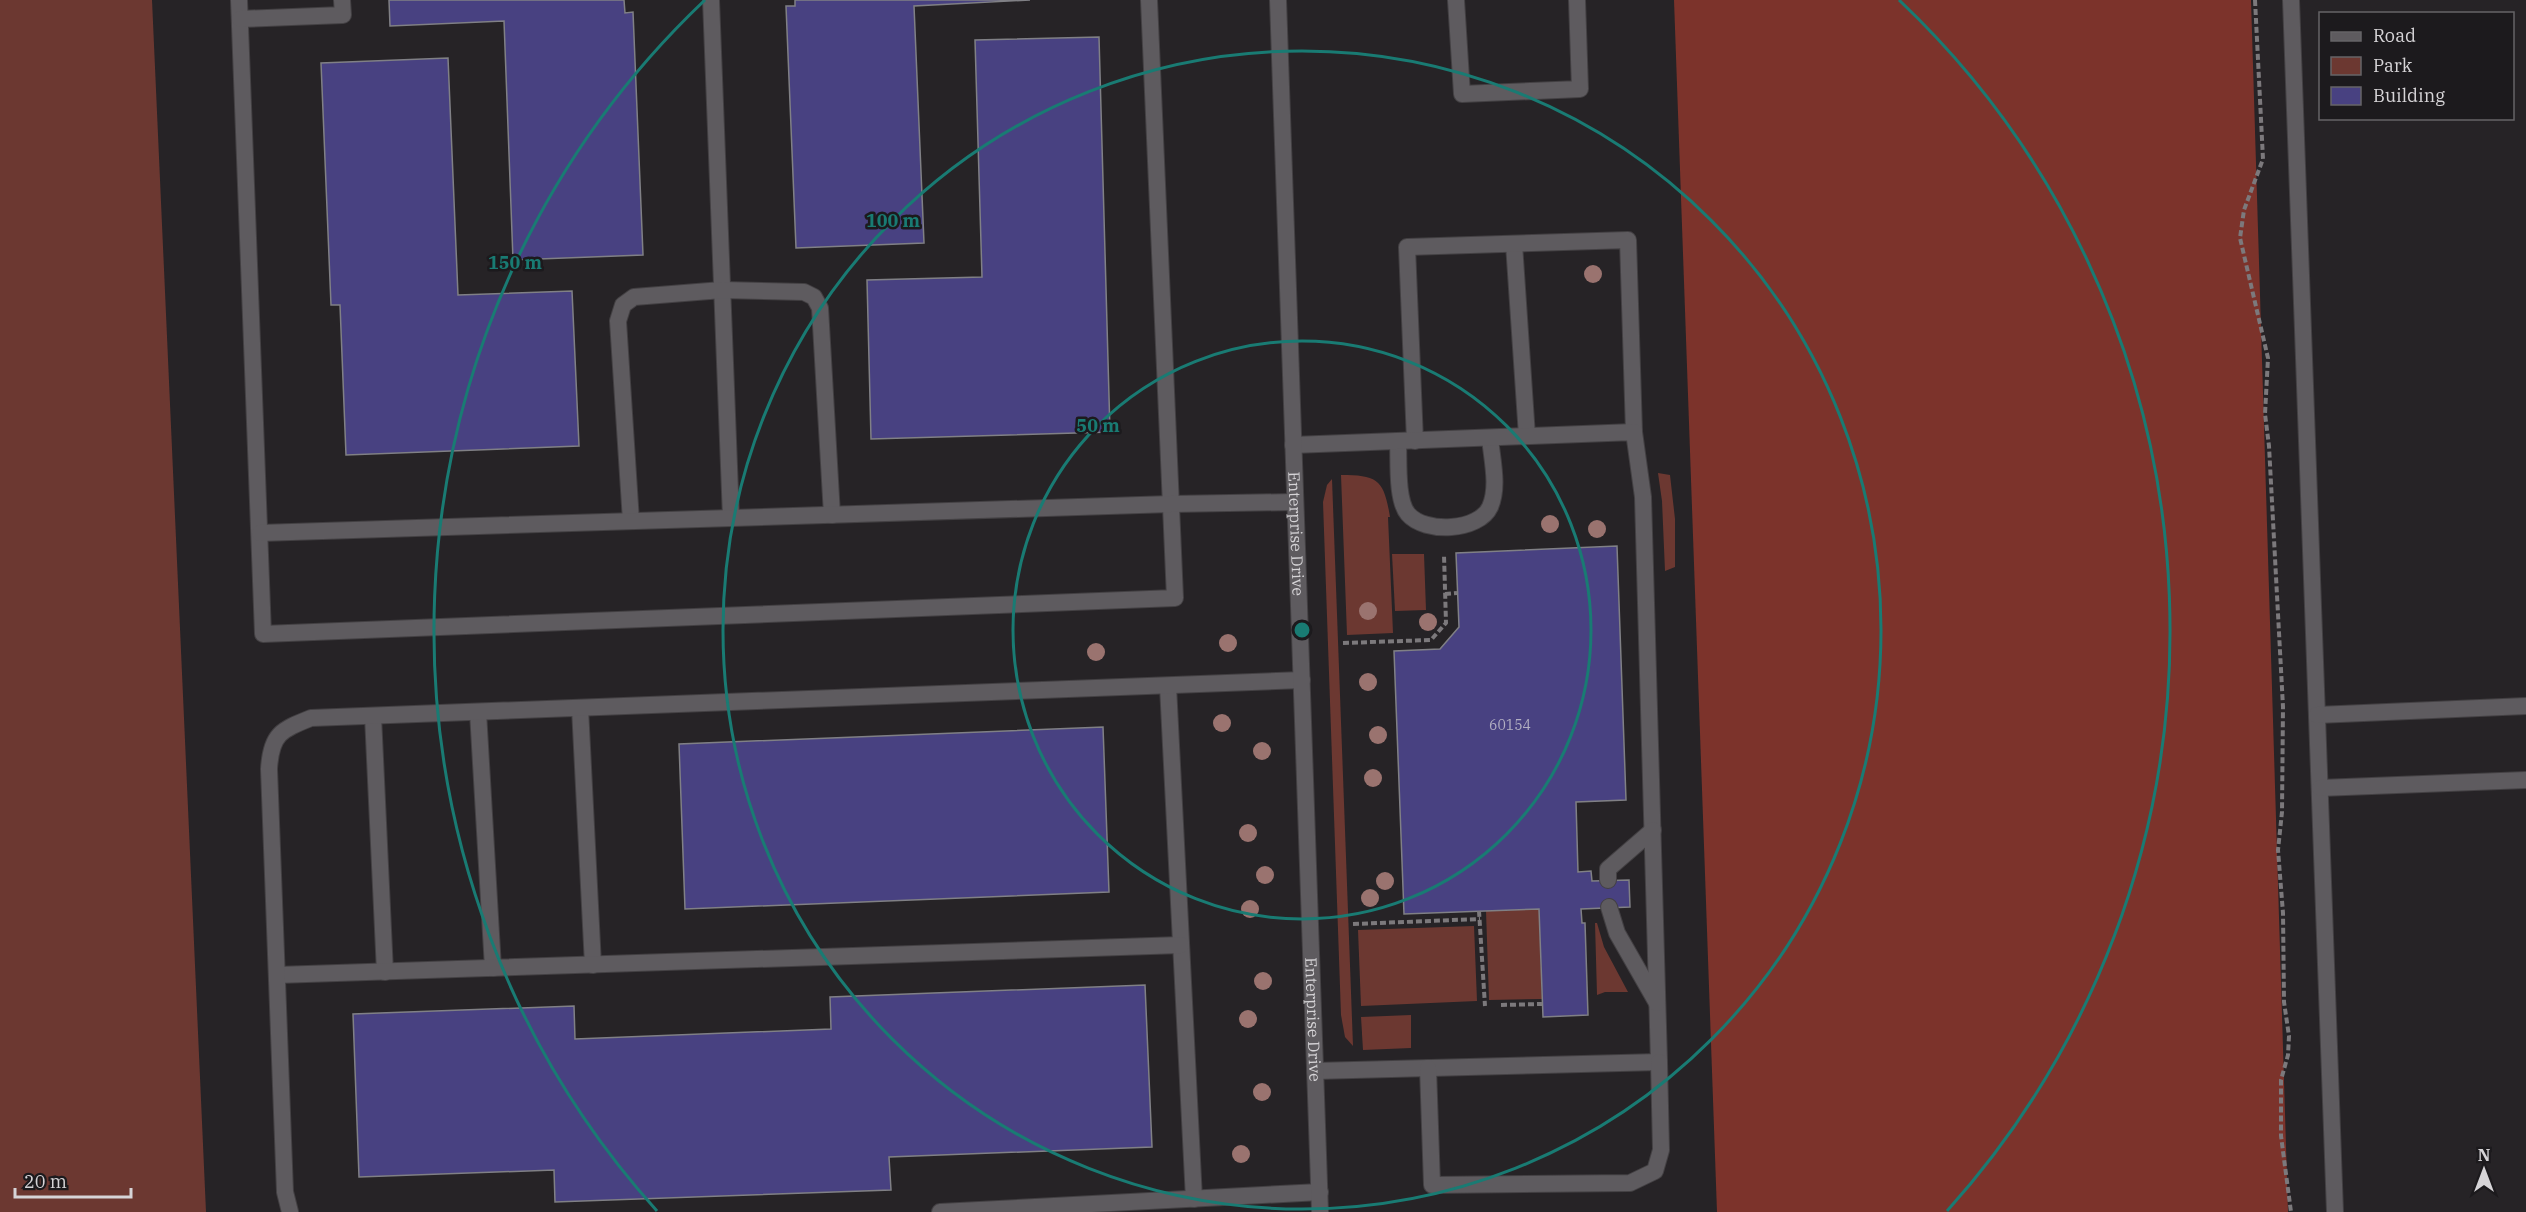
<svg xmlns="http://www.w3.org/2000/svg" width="2526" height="1212" font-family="'IBM Plex Serif',serif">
<rect width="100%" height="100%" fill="#262326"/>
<g fill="#6c3831">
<polygon points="0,0 152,0 206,1212 0,1212"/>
<polygon points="1658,473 1670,475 1675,519 1675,567 1665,571 1662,501"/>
<path d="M1341 475C1378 475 1384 480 1390 517H1388L1393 633 1347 635Z"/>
<polygon points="1332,479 1353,1046 1345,1037 1341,1015 1323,502 1327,485"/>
<polygon points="1392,554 1424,554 1426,610 1395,611"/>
<polygon points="1539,909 1542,999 1489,1000 1486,911"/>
<polygon points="1595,923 1597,923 1604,947 1628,992 1605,992 1597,995"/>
<polygon points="1474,926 1477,1001 1361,1006 1358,930"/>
<polygon points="1411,1015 1411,1048 1363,1050 1361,1017"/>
</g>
<polygon fill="#7c332b" points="1674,0 2251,0 2288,1212 1717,1212"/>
<g fill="#484181" stroke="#808085" stroke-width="1.5">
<polygon points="389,0 624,0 625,13 633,12 643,255 513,260 504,21 390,26"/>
<polygon points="795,0 1030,0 914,6 924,243 796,248 786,6 795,6"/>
<polygon points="1099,37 1110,432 871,439 867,280 982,277 975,40"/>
<polygon points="448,58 458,295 572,291 579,446 346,455 340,305 331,305 321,63"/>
<polygon points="1617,546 1626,800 1576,802 1578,872 1591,871 1592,881 1629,880 1630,907 1581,909 1582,923 1585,923 1588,1015 1543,1017 1539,909 1404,914 1394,651 1440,649 1459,627 1456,553"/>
<polygon points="1103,727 1109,892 685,909 679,744"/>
<polygon points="1145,985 1152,1147 889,1157 891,1190 555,1202 554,1170 359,1177 353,1014 574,1006 575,1039 831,1029 830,997"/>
</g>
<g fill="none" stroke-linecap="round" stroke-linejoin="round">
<defs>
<g id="service">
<polyline points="239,0 263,634 1175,598 1149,0"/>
<polyline points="711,0 731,518"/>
<polyline points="1456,0 1462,94 1580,89 1577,0"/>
<polyline points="2291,0 2335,1212"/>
<polyline points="240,19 343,15 342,0"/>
<polyline points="1514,244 1527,436"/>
<path d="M1398 441C1399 460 1396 500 1408 514 1425 534 1479 531 1490 507 1499 487 1492 460 1490 438"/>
<polyline points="1415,441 1407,247 1628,240 1634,432"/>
<polyline points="1293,445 1634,432 1643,497 1659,1062 1315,1071"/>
<polyline points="631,521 618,321 623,305 634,297 722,290 804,292 814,297 820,308 832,515"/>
<polyline points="260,533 1171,504 1295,502"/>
<polyline points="1168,686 1194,1199"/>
<polyline points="580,708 593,965"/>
<polyline points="478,712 493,968"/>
<polyline points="2317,715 2526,706"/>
<polyline points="373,716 385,972"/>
<polyline points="2320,788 2526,780"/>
<polyline points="1608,880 1608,869 1653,830"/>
<polyline points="1609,907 1617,933 1657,1003"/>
<polyline points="277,975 1181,945"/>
<polyline points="1428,1068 1432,1185 1630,1183 1655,1171 1661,1150 1659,1062"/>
<path d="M290 1212 285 1192 269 769C271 734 281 730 311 718L1302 680"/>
<polyline points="940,1212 1320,1192"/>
</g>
<g id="minor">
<path id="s1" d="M1278 0 1320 1212"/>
</g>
</defs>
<use href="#service" stroke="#434043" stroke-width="18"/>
<use href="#minor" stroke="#434043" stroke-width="18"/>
<g stroke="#7c797c" stroke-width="4" stroke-dasharray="6 3" stroke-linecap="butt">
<polyline points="2255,0 2263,159 2244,210 2240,238 2268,358 2265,414 2269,446 2283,707 2282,812 2278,850 2283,913 2284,1002 2289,1036 2288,1055 2281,1080 2281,1136 2291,1212"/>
<polyline points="1445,594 1457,593"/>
<polyline points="1343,643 1431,640 1446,623 1444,555"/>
<polyline points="1479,911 1485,1006"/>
<polyline points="1353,924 1480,919"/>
<polyline points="1501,1005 1542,1004"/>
</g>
<use href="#service" stroke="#5e5b5f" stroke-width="16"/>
<use href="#minor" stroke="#5e5b5f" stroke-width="16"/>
</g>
<g fill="#9a736f">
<circle cx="1593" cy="274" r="9"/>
<circle cx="1550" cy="524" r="9"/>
<circle cx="1597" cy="529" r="9"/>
<circle cx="1368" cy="611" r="9"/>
<circle cx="1428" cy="622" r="9"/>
<circle cx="1228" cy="643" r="9"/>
<circle cx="1096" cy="652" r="9"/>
<circle cx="1368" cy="682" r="9"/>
<circle cx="1222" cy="723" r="9"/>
<circle cx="1378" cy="735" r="9"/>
<circle cx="1262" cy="751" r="9"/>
<circle cx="1373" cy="778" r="9"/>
<circle cx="1248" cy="833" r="9"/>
<circle cx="1265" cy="875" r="9"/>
<circle cx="1385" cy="881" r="9"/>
<circle cx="1370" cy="898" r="9"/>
<circle cx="1250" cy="909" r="9"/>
<circle cx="1263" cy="981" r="9"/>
<circle cx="1248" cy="1019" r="9"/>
<circle cx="1262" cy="1092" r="9"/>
<circle cx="1241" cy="1154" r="9"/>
</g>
<g fill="none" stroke="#197b73" stroke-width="3">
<circle cx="1302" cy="630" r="289"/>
<circle cx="1302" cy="630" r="579"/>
<path d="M657 1211A868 868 0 0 1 705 0M1899 0A868 868 0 0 1 1947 1211"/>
</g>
<g text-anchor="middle" stroke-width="5" stroke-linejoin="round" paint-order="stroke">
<g font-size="14" fill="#b2afc2">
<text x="1510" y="730">60154</text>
</g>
<g font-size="16" fill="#d6d4d7" stroke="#1c1a1d">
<text dy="6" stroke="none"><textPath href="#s1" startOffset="534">Enterprise Drive</textPath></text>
<text dy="6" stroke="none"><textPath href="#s1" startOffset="1020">Enterprise Drive</textPath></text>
</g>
</g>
<circle cx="1302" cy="630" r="9" fill="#197b73" stroke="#1c1a1d" stroke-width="3"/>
<g font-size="18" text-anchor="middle" font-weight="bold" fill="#197b73" stroke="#1c1a1d" stroke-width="5" stroke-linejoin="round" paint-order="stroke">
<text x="893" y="227">100 m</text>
<text x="515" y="269">150 m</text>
<text x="1098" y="432">50 m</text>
</g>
<rect x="2319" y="12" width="195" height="108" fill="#1c1a1d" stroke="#666467" stroke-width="1.5"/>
<rect x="2331" y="32" width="30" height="9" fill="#5e5b5f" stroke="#666467" stroke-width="1.5"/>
<text x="2373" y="42" font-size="18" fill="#d6d4d7">Road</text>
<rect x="2331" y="57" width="30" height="18" fill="#6c3831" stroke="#666467" stroke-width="1.5"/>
<text x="2373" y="72" font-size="18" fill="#d6d4d7">Park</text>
<rect x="2331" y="87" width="30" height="18" fill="#484181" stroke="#666467" stroke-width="1.5"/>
<text x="2373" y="102" font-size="18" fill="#d6d4d7">Building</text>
<g transform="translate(2484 1170)" stroke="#1c1a1d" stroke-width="4.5" paint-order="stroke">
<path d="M0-4.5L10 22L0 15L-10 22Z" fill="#d6d4d7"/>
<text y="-9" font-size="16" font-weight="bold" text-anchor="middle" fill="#d6d4d7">N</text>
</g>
<path d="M15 1188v9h116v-9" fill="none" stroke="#d6d4d7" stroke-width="3"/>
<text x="24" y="1188" font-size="18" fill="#d6d4d7" stroke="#1c1a1d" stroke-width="4.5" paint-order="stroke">20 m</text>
</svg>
